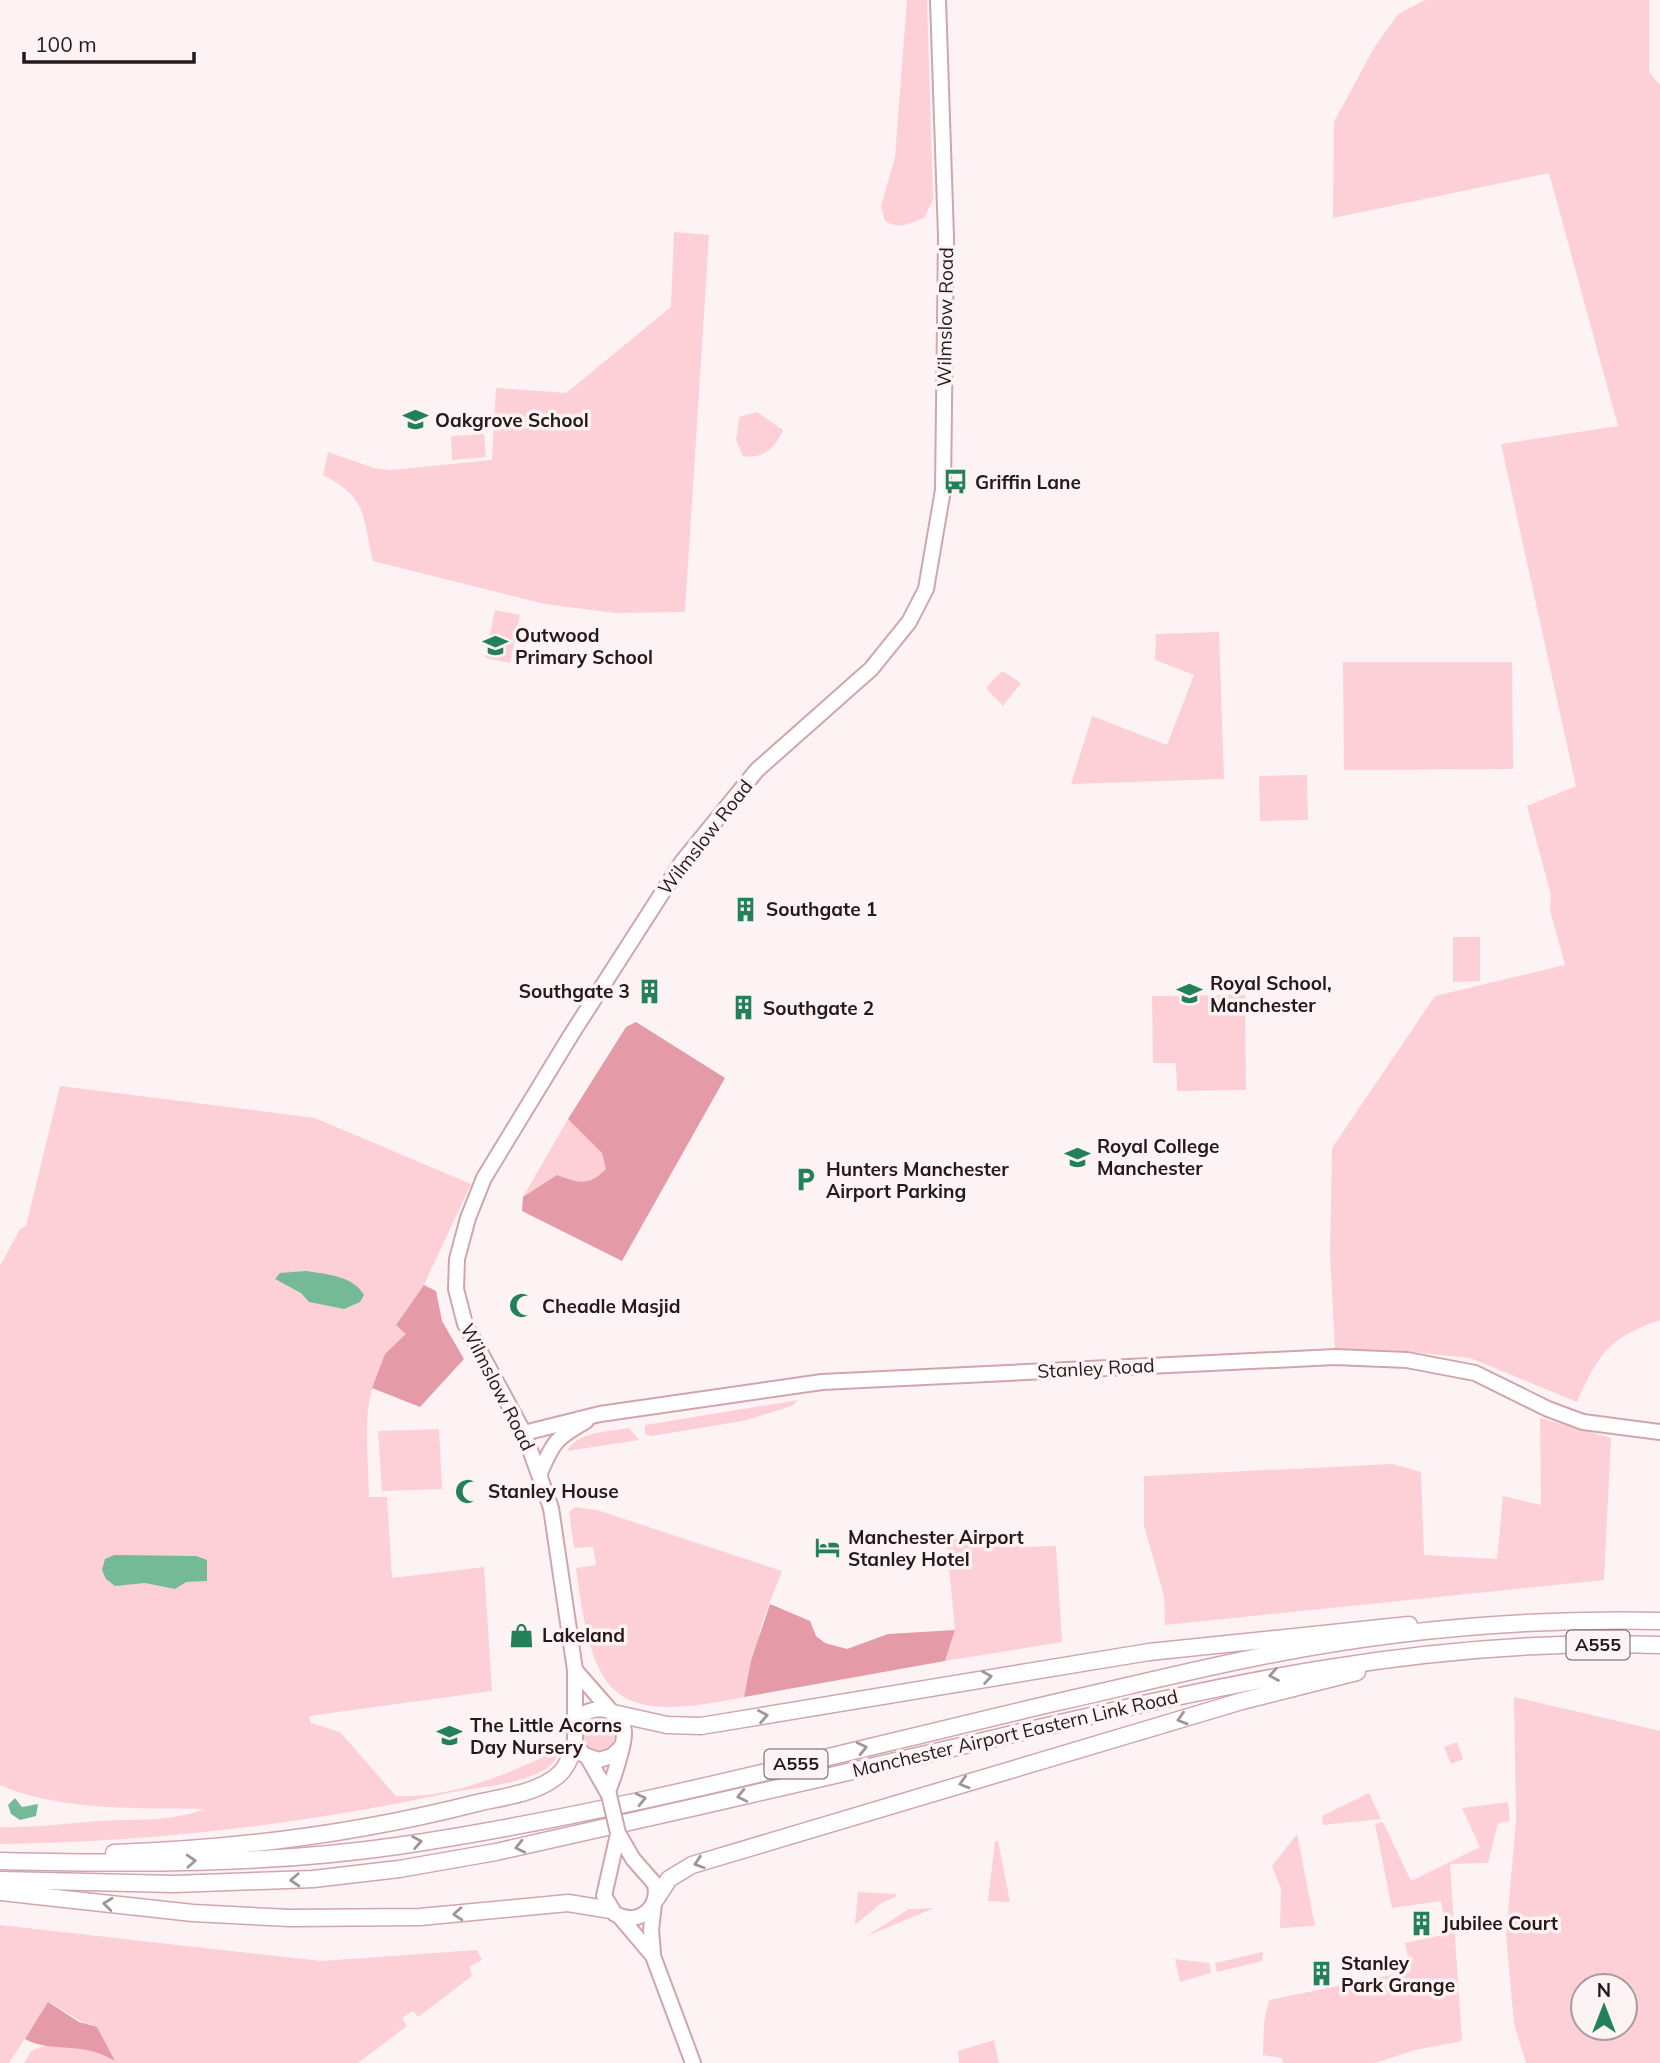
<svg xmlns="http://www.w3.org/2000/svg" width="1660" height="2063" font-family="Mulish,sans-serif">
<rect width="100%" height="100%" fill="#fdf3f5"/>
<g fill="#fcd0d6" fill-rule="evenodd">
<path d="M907 0H927L933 200 924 218C910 223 899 230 885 221L881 206 895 157Z"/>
<path d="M1425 0H1649V72L1660 85V1320C1608 1338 1599 1354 1577 1402L1470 1358 1391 1350 1335 1349 1330 1254 1332 1148 1435 996 1565 965 1550 910 1551 895 1527 806 1576 786 1501 444 1618 426 1549 173 1333 218 1334 122 1374 48 1398 14Z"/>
<path d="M674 232 709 235 685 612 615 613 545 604 373 561C362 515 368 498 323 475L328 452 374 468 391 470 492 460 496 388 566 393 671 307Z"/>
<path d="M757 412 783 430C776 447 763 460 743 456L736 440 739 417Z"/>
<polygon points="484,434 486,457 452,460 451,436"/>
<polygon points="495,610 520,615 510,663 485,658"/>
<polygon points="1219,632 1224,779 1071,784 1092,716 1167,745 1194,675 1155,660 1156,634"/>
<polygon points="1343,662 1512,662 1513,769 1344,770"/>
<polygon points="1002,671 1021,683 1003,706 986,688"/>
<polygon points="1307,775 1308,820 1260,821 1259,776"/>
<polygon points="1453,937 1480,937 1480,981 1453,982"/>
<polygon points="1245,995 1246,1090 1177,1091 1176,1063 1153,1063 1152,996"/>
<path d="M60 1086 315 1118 471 1184 422 1289 397 1324 407 1334C355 1384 368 1432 369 1497H387L392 1578 484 1567 492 1691 309 1716 311 1723 340 1732 396 1796C451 1798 503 1776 552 1753L556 1740 560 1742C559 1754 556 1762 546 1769 519 1785 478 1787 448 1793 301 1825 150 1842 0 1844V1827C33 1828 64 1824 97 1821 131 1819 173 1822 204 1809 141 1808 58 1811 0 1785V1266L20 1229 26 1226Z"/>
<polygon points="568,1119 622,1152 577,1222 523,1197"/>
<polygon points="798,1400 792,1406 743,1421 652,1436 645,1434 645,1425"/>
<polygon points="1540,1418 1611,1438 1604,1580 1165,1625 1164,1596 1144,1526 1144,1476 1393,1464 1421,1472 1424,1555 1497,1559 1503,1496 1541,1505"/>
<path d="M629 1428 639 1440 567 1451C579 1431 608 1432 629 1428Z"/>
<polygon points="439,1429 442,1489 382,1491 378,1431"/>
<path d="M575 1507 597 1510 782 1571 763 1620 744 1697C610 1725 593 1697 576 1568L596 1565 593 1547 574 1548 569 1512Z"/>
<polygon points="946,1535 1024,1547 1056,1546 1062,1642 945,1661 955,1630"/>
<path d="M1514 1697 1660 1731V2063H1526L1514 2024 1506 1935 1516 1821ZM1583 1986H1625V2028H1583Z"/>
<circle cx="599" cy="1734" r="16"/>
<polygon points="1457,1742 1463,1759 1451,1764 1444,1747"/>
<polygon points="1369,1793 1381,1819 1323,1825 1322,1816"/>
<polygon points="1508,1802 1510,1821 1498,1823 1488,1863 1450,1864 1462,2041 1415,2050 1375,2063 1283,2063 1282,2058 1263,2055 1264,2022 1269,2000 1411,1971 1405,1943 1447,1934 1441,1901 1392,1908 1375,1824 1383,1822 1411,1881 1480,1847 1462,1808"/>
<polygon points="1297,1834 1315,1926 1280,1928 1281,1889 1272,1866"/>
<polygon points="995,1841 998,1841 1010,1902 988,1901"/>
<polygon points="858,1892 895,1894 897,1896 880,1904 855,1925"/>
<polygon points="934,1908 865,1937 909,1909"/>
<path d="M0 1925 321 1961 477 1950 482 1960 470 1966 472 1976 418 2017 413 2011 402 2018 407 2026 358 2063H24L31 2051C57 2037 90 2049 114 2060L90 2023 89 2026 49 2002 9 2063H0Z"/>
<polygon points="1263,1952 1262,1961 1217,1972 1215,1963"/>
<polygon points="1175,1959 1209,1963 1211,1973 1180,1982"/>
<polygon points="994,2040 999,2063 959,2063 958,2051"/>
</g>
<g fill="#e49ba7">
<path d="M636 1022 725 1078 622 1261 522 1211 523 1197 557 1175C579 1183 588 1187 606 1169L602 1153 568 1119 626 1027Z"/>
<polygon points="424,1285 436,1291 442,1321 464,1359 420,1407 372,1388 385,1354 406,1334 396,1325"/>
<polygon points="770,1604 810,1621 816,1636 825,1643 847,1649 888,1634 955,1630 945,1661 744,1697 751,1661"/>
<path d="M48 2002 79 2022 97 2027 115 2061C80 2040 53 2054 25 2039Z"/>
</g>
<g fill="#75ba96">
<path d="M306 1271C325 1274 354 1276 364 1295L360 1302 344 1309 309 1302 301 1293 275 1279 280 1273Z"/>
<polygon points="114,1555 196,1556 207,1560 207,1581 186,1582 175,1589 145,1583 115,1586 106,1579 102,1570 105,1559"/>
<polygon points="15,1798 22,1807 38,1804 36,1816 20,1820 11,1814 8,1805"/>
</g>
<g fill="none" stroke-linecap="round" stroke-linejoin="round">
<defs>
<g id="secondary">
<polyline points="524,1433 600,1414 822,1382 1335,1357 1407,1360 1475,1373 1548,1409 1583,1422 1660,1432"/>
<path d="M540 1473C553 1442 557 1437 586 1421"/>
<polyline points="575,1670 610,1710"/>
<path d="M575 1723C588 1702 622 1705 624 1732 625 1743 613 1780 608 1791"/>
<polyline points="621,1747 612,1756 599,1760 584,1755 575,1744 575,1670 551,1508 524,1433 465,1324 456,1289 457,1259 468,1218 484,1178 571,1035 682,862 757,770 871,669 909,622 926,589 943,490 946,237 938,0"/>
<polyline points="588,1758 609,1795"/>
<path d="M618 1833 633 1859 655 1884C660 1909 638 1926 615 1914L604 1896 618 1834"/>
<polyline points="620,1917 653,1956 693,2063"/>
<polyline points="653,1953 651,1930 654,1904"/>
</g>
<g id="trunk">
<polyline points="613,1713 667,1725 701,1726 1149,1652 1409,1625"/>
<path d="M114 1853C235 1849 360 1833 477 1803 502 1797 532 1794 553 1779 566 1771 570 1758 575 1744"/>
<path d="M0 1861C132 1864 266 1865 397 1846 620 1813 839 1753 1058 1702 1121 1688 1184 1672 1248 1659 1382 1631 1523 1618 1660 1621"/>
<path d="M0 1880 174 1884 313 1879 399 1869 496 1852C663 1815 829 1776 996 1738 1221 1685 1426 1637 1660 1645"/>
<polyline points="0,1892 193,1913 290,1918 420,1917 568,1903 611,1910"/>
<polyline points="656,1899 669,1879 692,1865 1242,1701 1357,1672"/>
</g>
</defs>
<use href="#secondary" stroke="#d0a6ac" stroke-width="18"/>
<use href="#trunk" stroke="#d0a6ac" stroke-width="19"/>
<use href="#secondary" stroke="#fff" stroke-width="14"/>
<use href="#trunk" stroke="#fff" stroke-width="16"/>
<defs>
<polyline id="secondary-bridge" points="609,1795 618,1833"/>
</defs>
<use href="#secondary-bridge" stroke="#d0a6ac" stroke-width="18" stroke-linecap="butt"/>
<use href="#secondary-bridge" stroke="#fff" stroke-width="14"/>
</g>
<defs><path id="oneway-chevron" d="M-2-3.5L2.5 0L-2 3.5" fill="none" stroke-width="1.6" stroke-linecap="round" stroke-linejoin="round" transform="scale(1.75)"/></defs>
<g stroke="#9e9798">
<use href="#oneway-chevron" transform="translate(1274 1675) rotate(170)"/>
<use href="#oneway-chevron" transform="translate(987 1677) rotate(-9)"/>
<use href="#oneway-chevron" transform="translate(763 1716) rotate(-10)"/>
<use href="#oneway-chevron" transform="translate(1182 1719) rotate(163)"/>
<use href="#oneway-chevron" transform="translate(862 1748) rotate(-13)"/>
<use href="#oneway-chevron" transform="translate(964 1783) rotate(163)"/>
<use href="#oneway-chevron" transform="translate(742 1796) rotate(167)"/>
<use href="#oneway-chevron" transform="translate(641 1799) rotate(-13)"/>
<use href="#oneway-chevron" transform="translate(417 1842) rotate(-10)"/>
<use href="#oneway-chevron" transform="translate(520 1847) rotate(167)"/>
<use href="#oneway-chevron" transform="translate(191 1861) rotate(-3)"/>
<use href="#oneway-chevron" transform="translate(699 1863) rotate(162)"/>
<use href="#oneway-chevron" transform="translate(295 1880) rotate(177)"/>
<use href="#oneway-chevron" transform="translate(108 1904) rotate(-174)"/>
<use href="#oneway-chevron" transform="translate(458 1914) rotate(176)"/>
</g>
<defs>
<symbol id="school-bare" viewBox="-9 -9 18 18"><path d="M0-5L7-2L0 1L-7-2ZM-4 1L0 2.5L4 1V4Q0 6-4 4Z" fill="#228158" stroke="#fdf3f5" stroke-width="2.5" paint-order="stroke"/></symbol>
<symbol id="bus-bare" viewBox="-9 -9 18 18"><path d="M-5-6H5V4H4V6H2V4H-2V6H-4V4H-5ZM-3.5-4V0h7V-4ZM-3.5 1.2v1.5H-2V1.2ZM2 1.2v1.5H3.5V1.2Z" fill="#228158" stroke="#fdf3f5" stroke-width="2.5" paint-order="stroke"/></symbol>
<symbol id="building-bare" viewBox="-9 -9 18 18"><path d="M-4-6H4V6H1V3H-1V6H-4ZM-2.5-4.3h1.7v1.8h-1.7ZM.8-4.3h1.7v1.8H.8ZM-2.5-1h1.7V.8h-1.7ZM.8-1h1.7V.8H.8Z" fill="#228158" stroke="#fdf3f5" stroke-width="2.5" paint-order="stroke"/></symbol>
<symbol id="university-bare" viewBox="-9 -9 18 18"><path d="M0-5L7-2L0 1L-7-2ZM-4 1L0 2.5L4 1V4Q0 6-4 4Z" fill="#228158" stroke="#fdf3f5" stroke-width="2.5" paint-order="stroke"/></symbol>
<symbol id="parking-bare" viewBox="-9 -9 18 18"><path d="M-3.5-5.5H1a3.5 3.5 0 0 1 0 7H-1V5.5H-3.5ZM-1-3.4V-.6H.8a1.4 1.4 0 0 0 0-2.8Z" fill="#228158" stroke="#fdf3f5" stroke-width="2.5" paint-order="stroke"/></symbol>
<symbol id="mosque-bare" viewBox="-9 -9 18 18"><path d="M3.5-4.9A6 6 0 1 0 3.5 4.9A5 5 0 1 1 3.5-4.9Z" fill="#228158" stroke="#fdf3f5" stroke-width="2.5" paint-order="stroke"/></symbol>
<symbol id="hotel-bare" viewBox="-9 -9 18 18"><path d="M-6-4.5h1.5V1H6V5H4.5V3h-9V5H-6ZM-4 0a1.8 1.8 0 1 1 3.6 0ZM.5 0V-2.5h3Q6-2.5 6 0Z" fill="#228158" stroke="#fdf3f5" stroke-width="2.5" paint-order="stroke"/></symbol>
<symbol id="shop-bare" viewBox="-9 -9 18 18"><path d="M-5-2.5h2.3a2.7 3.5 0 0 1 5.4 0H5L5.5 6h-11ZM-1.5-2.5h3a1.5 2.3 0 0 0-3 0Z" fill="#228158" stroke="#fdf3f5" stroke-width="2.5" paint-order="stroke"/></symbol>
</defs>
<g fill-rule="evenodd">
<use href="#school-bare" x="398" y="402" width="35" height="35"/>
<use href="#bus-bare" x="938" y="464" width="35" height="35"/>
<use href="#school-bare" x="478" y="628" width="35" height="35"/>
<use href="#building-bare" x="728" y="892" width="35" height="35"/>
<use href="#building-bare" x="632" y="974" width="35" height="35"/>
<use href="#school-bare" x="1172" y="976" width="35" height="35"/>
<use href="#building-bare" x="726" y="990" width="35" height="35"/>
<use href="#university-bare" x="1060" y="1140" width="35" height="35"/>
<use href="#parking-bare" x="788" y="1162" width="35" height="35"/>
<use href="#mosque-bare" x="504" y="1288" width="35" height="35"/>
<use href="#mosque-bare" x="450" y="1474" width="35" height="35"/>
<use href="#hotel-bare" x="810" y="1530" width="35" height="35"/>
<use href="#shop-bare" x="504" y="1618" width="35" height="35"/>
<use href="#school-bare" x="432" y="1718" width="35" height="35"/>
<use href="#building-bare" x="1404" y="1906" width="35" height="35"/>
<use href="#building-bare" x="1304" y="1956" width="35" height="35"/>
</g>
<g text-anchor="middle" stroke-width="7" stroke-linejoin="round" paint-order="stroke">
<g fill="#fdf3f5" stroke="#675a5c" stroke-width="2">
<rect x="1566.5" y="1630.5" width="63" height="29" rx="5"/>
<rect x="764.5" y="1749.5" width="63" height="29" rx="5"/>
</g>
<g font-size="18" font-weight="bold" fill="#27181b">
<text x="1598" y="1651">A555</text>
<text x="796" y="1770">A555</text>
</g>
<g font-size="19" fill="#27181b" stroke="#fdf3f5">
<text transform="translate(945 317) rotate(-89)" y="7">Wilmslow Road</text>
<text transform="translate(705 837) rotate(-52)" y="7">Wilmslow Road</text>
<text transform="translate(1096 1368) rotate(-3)" y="7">Stanley Road</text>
<text transform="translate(498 1387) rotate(63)" y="7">Wilmslow Road</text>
<text transform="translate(1015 1733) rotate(-13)" y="7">Manchester Airport Eastern Link Road</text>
</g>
<g font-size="19" font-weight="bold" fill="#27181b" stroke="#fdf3f5" text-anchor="start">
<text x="435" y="427">Oakgrove School</text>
<text x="975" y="489">Griffin Lane</text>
<text x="515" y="642">Outwood<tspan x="515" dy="22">Primary School</tspan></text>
<text x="766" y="916">Southgate 1</text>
<text x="1210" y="990">Royal School,<tspan x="1210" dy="22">Manchester</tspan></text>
<text x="630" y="998" text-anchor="end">Southgate 3</text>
<text x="763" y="1015">Southgate 2</text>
<text x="1097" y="1153">Royal College<tspan x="1097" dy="22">Manchester</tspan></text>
<text x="826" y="1176">Hunters Manchester<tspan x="826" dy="22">Airport Parking</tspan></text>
<text x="542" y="1313">Cheadle Masjid</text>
<text x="488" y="1498">Stanley House</text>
<text x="848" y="1544">Manchester Airport<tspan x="848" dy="22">Stanley Hotel</tspan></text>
<text x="542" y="1642">Lakeland</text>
<text x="470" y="1732">The Little Acorns<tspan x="470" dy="22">Day Nursery</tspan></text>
<text x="1442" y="1930">Jubilee Court</text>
<text x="1341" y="1970">Stanley<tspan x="1341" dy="22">Park Grange</tspan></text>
</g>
</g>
<g transform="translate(1604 2007)"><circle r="33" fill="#fdf3f5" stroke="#a79b9e" stroke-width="2"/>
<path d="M0-5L12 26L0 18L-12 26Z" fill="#228158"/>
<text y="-10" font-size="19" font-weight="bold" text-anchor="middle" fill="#27181b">N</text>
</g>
<path d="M24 52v10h170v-10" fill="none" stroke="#27181b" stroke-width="3.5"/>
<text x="35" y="52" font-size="21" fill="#27181b" stroke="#fdf3f5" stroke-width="5" paint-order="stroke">100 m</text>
</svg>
